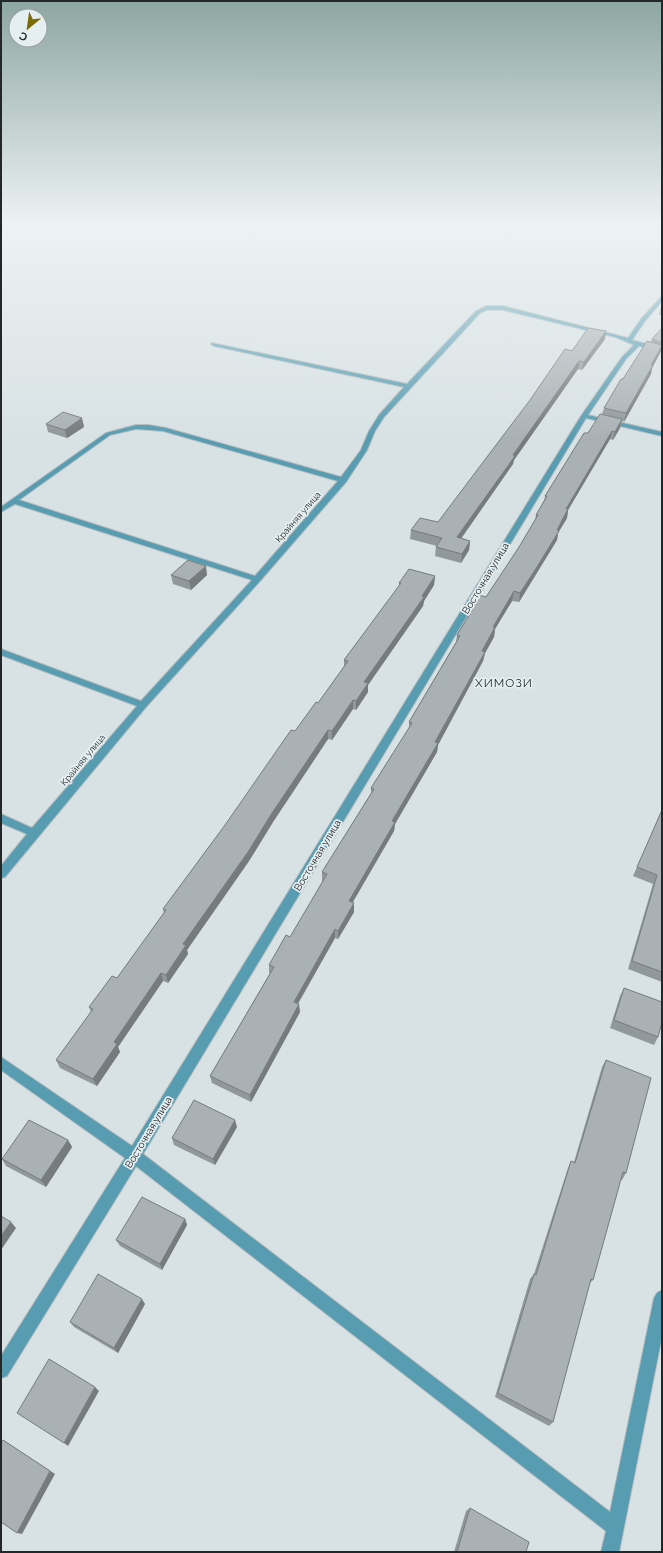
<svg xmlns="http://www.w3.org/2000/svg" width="663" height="1553" font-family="Raleway,sans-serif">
<rect width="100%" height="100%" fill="#d8e1e4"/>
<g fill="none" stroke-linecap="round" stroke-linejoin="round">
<defs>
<path id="minor" d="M662 296V301L645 321 632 340 662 348V352L639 346 626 359 588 415 662 432V436L586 418 143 1154 610 1512 654 1298 657 1293 662 1290V1336L619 1552H601L606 1531 136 1166 7 1376 1 1378V1356L125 1158 1 1070V1057L132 1146 581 416 622 357 634 345 615 337 503 310H487L480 313 384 417 375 431 367 450 346 482 260 581 146 707 5 877 1 878V866L27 834 1 823V814L32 828 137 706 1 655V649L141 701 252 580 15 504 1 512V507L106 433 136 425H149L166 428 341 477 361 450 369 431 379 415 404 387 214 346 211 344 212 343 407 384 476 311 486 306H503L628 338 641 319ZM136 429 163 431 338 481 255 576 19 500 110 435Z"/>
</defs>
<use href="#minor" stroke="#b4bcbe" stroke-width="2"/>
<use href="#minor" fill="#589cb1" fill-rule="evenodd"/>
</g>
<g fill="#91989b">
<polygon points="662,306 662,315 659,315 661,307"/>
<polygon points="662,328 662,347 660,353 652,368 651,374 624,422 622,421 620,428 613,440 610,439 568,510 567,518 558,533 557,540 535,576 519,602 512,601 495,629 494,637 485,653 483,661 438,745 437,752 395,824 394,831 353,902 354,912 338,939 335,938 298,1004 300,1012 251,1102 212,1083 210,1076 270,973 269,973 269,965 290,937 323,881 322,881 322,872 371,793 371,788 409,729 409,722 456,642 457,635 469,615 470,610 486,597 519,547 535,520 536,515 544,501 545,496 588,433 602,414 604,408 623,379 651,342 652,339"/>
<polygon points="605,339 582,370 578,369 514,460 513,464 461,538 470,541 469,550 461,563 435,556 436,547 437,546 410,539 411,530 438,522 572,351"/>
<polygon points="82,418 84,427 67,438 48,432 46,424"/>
<polygon points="171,575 207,575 191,590 173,584"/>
<polygon points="435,576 434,585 424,601 423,606 368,685 368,692 356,710 353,709 332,740 328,739 273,822 249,861 187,950 188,954 168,983 163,981 118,1047 120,1052 97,1086 60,1068 56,1060 91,1012 89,1007 117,978 164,913 163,909 295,731 318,703 344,667 344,660 399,587 399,583"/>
<polygon points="662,810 662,982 628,969 653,884 633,876"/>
<polygon points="624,988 658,1037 654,1045 610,1028 620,996"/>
<polygon points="606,1060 626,1173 622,1180 620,1179 593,1280 589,1284 553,1422 549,1426 495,1397 530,1279 534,1274 568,1168 571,1161 574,1162 602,1067"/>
<polygon points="237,1127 215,1165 174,1145 172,1138"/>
<polygon points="68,1140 72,1147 46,1187 6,1166 2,1159"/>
<polygon points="185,1219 187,1225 162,1270 120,1246 116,1240"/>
<polygon points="145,1304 118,1353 74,1327 70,1322"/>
<polygon points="470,1508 526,1552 454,1552 466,1511"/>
</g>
<g fill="#767c7e">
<polygon points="606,331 605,339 582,370 584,362"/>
<polygon points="662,346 660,353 652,368 651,374 624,422 626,413"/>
<polygon points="579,361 578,369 514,460 513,464 456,546 457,537 513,455"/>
<polygon points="82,418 84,427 67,438 65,430"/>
<polygon points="622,419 620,428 613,440 615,432"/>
<polygon points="612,431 610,439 568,510 567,518 558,533 557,540 519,602 520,593 557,530 566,509"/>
<polygon points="470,541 469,550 461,563 462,554"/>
<polygon points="206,566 207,575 191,590 189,581"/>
<polygon points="435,576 434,585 424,601 423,606 368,685 368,692 356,710 356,701 364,682"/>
<polygon points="514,591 512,601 495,629 494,637 485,653 483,661 438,745 437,752 395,824 394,831 348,910 349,901 435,742 482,651 493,627"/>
<polygon points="353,700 353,709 332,740 332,731"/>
<polygon points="328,730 328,739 273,822 249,861 187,950 188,954 168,983 166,975 183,944"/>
<polygon points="354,903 354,912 338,939 338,931"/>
<polygon points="335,929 335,938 294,1010 294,1002"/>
<polygon points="161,973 163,981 118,1047 120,1052 97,1086 93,1079 114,1042"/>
<polygon points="299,1004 300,1012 251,1102 250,1095"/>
<polygon points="235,1120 237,1127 215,1165 213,1159"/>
<polygon points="68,1140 72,1147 46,1187 41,1180"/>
<polygon points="185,1219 187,1225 162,1270 160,1264"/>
<polygon points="11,1222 16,1228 1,1250 1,1236"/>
<polygon points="142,1299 145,1304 118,1353 114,1348"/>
<polygon points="95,1387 99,1391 68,1446 64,1443"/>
<polygon points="3,1440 9,1444 55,1474 22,1534 17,1533"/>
</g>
<g fill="#a9b1b4" stroke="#767c7e">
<polygon points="588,328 606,331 584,362 579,361 513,455 515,456 457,537 470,541 462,554 436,547 442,538 411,530 420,518 438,522 530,400 565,349 572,351"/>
<polygon points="662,328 662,343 652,339"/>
<polygon points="647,341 662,345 662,346 651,365 653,365 626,413 604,408 621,379 623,379"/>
<polygon points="63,412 82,418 65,430 46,424"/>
<polygon points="600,414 622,419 615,432 612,431 566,509 568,509 557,530 559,531 537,567 520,593 514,591 493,627 495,627 482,651 485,652 435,742 438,743 392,821 395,822 349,901 354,903 338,931 335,929 294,1002 299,1004 250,1095 210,1076 274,967 269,965 286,935 290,937 327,874 322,872 374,789 371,788 412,723 409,722 460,636 457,635 472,610 470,610 479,595 486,597 519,547 538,515 536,515 547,496 545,496 584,433 588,433"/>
<polygon points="188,560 206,566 189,581 171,575"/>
<polygon points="409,569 435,576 422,596 424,597 364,682 368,683 356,701 353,700 332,731 328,730 272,813 248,852 183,944 186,945 166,975 161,973 114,1042 117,1044 93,1079 56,1060 93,1009 89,1007 112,976 117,978 166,910 163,909 225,825 291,730 295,731 316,702 318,703 348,661 344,660 401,583 399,583"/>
<polygon points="662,810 662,972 632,961 657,875 637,867"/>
<polygon points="624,988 662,1002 662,1022 658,1037 614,1020"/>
<polygon points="606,1060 651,1078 626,1173 623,1172 593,1280 591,1279 553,1422 498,1393 534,1274 536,1275 571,1161 575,1163"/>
<polygon points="194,1100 235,1120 213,1159 172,1138"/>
<polygon points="29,1120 68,1140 41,1180 2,1159"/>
<polygon points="142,1197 185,1219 160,1264 116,1240"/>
<polygon points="1,1216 11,1222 1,1236"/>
<polygon points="98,1274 142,1299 114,1348 70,1322"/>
<polygon points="49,1359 95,1387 64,1443 17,1413"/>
<polygon points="3,1440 50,1471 17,1533 1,1522 1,1444"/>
<polygon points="470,1508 529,1542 526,1552 457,1552"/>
</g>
<linearGradient id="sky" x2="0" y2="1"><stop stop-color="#8da6a2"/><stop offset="0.51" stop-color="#edf2f3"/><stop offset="1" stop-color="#edf2f3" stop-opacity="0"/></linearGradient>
<rect width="663" height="439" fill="url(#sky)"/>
<g text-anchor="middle" stroke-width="3.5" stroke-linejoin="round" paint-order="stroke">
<g font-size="9" fill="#242728" stroke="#e5eef1">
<text transform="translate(298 517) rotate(-49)" y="3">Крайняя улица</text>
<text transform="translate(83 760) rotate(-50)" y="3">Крайняя улица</text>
</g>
<g font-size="10" fill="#242728" stroke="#e5eef1">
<text transform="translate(485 578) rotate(-59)" y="4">Восточная улица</text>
<text transform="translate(317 855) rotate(-59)" y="4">Восточная улица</text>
<text transform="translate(148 1132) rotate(-59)" y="4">Восточная улица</text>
</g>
<g font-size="12" letter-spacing="1" fill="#282f32" stroke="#e5eef1">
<text x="504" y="687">ХИМОЗИ</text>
</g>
</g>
<rect width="663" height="1553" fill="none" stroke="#242728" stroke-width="4"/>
<g transform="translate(28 28) rotate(209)"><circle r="19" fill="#e5eef1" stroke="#989ea1"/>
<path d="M0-3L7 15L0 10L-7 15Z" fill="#7e6b04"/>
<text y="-6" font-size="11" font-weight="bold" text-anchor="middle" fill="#242728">С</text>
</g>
</svg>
